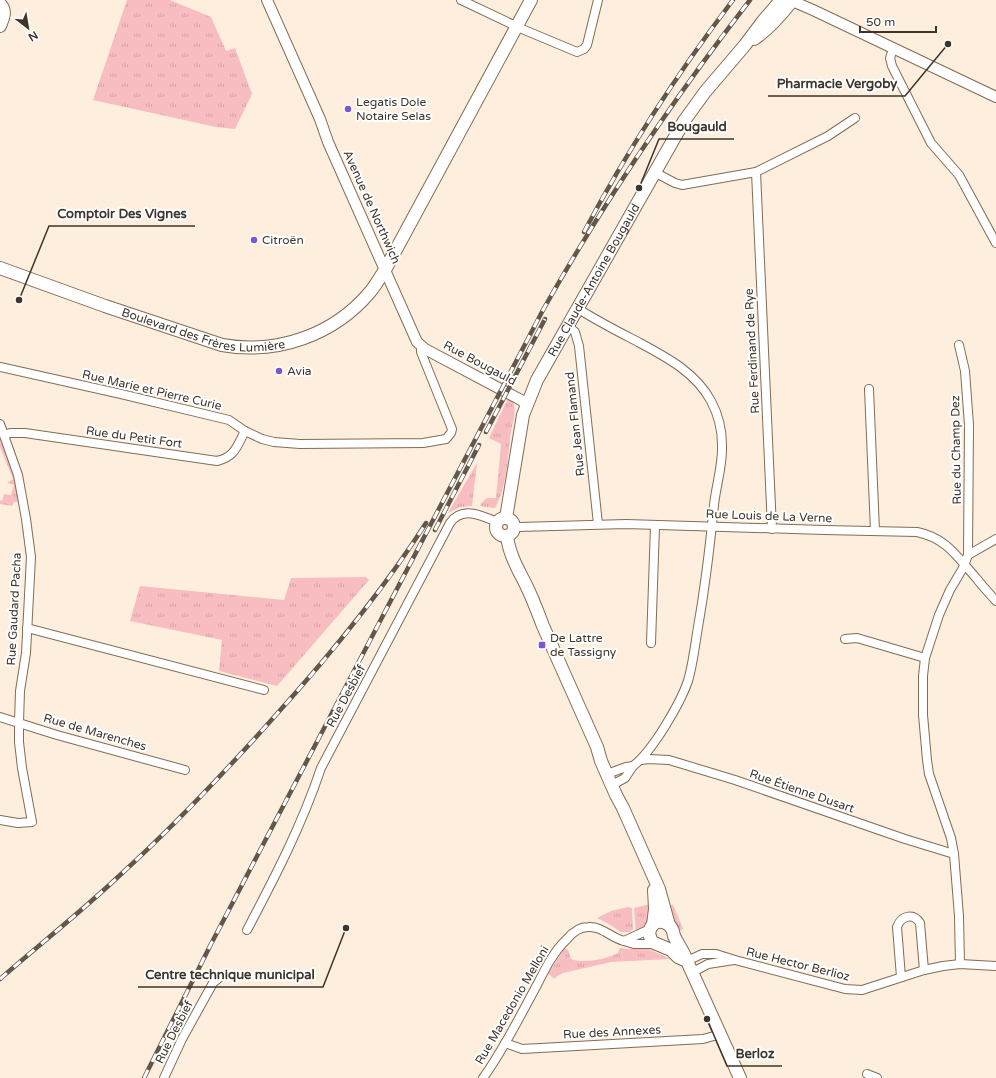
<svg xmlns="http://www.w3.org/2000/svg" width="996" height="1078" font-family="'Varela Round',sans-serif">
<defs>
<pattern id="grass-tufts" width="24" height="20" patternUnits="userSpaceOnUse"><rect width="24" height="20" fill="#f7bdc1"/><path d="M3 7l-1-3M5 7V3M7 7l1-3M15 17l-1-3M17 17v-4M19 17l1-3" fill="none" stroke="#d5a3a6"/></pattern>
</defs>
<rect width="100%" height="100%" fill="#fdeede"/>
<g fill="url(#grass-tufts)">
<polygon points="127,0 170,0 211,17 226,51 235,48 252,94 235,129 216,127 93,100"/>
<path d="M508 398C511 400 514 401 514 405 516 413 513 422 511 430 508 452 507 489 495 508L480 506 481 503 487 498H496L501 444 489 438Z"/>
<path d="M0 437C9 460 16 478 19 502H14L12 506 0 504V500L2 501 4 494 11 495 14 485 7 483 13 479 0 447Z"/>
<polygon points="477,463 472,506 460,507 448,513"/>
<polygon points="366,577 369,580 277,686 219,671 222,640 130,621 140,586 284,600 291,578"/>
<path d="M650 904C652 917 647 927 636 933L634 908Z"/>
<polygon points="667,905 673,905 683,929 679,931 672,919"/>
<polygon points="628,907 632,908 633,929 630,932 621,932 607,923 597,918 611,911"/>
<path d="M565 948 568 950 571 959C582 964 607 959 618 953L620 948 629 949 647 948 670 959 611 962 563 973 557 976 555 979 548 974Z"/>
</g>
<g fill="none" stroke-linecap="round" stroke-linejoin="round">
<defs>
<g id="minor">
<polyline points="461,0 522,29 577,52 584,49 587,45 598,0"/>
<polyline points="893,49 890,58 892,66 931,143 959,175 996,243"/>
<polyline points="654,172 675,183 682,185 756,172 828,136 855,118"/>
<polyline points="756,172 772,529"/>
<path d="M577 308C597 321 619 332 640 343 668 358 696 373 711 401 718 414 722 430 722 445 723 465 716 485 714 505 710 546 705 587 698 627 695 645 693 664 688 681 680 704 652 752 633 766"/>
<polyline points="567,325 575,332 579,346 598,524"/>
<polyline points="959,345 965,371 969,425 968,555"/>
<polyline points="0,367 121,394 229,420 245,431 262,439 274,442 300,444 423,443 446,439 451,433 452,429 421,352 421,346"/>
<polyline points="869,389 875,531"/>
<polyline points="0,424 18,475 26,519 31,557 26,653 20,691 19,722 19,742 22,768 32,822 18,823 0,820"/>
<path d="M4 435 10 433H25L217 461C235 457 237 446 245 431"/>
<path d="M514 526 519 527 626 524 824 530 917 532C947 538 958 558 977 579 983 587 990 594 996 601"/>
<polyline points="27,628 264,690"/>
<polyline points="845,639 857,638 925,658"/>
<polyline points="651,643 655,526"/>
<polyline points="0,717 57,735 185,770"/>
<polyline points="641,760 649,759 669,760 735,780 905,839 954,854"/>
<polyline points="607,774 626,767 633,766 625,778 612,785"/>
<polyline points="650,929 624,941 634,944 654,944"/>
<path d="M247 930C275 877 302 825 321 768L450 523C462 506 481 515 497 522"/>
<polyline points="687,961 702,954 716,954 735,960 845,989 862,990 924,970 943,966 960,964 996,966"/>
<polyline points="960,964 959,916 954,854 951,838 929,774 927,760 923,715 923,676 925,658 939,615 950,590 963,568 968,555 996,539"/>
<polyline points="693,972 708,964 734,960"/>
<path d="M901 977 897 927C901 916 913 912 920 923L924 970"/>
<polyline points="505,1043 522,1049 703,1039 721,1034"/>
<polyline points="867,1074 877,1078"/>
<polyline points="164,1078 182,1039 213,983 219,978"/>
<path d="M483 1078C504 1049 520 1016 537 985 545 969 554 951 567 939 572 933 580 927 588 927 602 926 611 938 624 941"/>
</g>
<g id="tertiary">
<polyline points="267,0 320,119 328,142 417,342 425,349 521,400 526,404"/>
<polyline points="792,1 813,10 996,97"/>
</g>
<g id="secondary">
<path d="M0 4C7 11 3 18 0 26"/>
<path d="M754 39C769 29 781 15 792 1L790 0"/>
<path id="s1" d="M0 268 105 306 222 345C277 355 334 335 370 292 376 285 380 277 385 270L531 0"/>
<path id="s2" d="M506 518 523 415 537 380 684 121 705 92 745 45 763 21 781 0"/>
<circle cx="505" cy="527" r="9"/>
<path d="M507 536C509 554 518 569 526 585 533 599 538 613 543 626L597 747 601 761 616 795 623 808 659 889 669 925"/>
<polyline points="653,925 655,909 654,890"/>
<path d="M687 961 678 957 671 950 652 942 649 934C650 929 651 925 655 923 661 920 669 923 672 929 674 932 673 935 675 938 679 946 684 952 687 961L740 1078"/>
</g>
</defs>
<use href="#minor" stroke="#826d54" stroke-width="10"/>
<use href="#tertiary" stroke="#826d54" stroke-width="12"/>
<use href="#secondary" stroke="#826d54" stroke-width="14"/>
<use href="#minor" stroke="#fff" stroke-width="8"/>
<use href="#tertiary" stroke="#fff" stroke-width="10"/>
<use href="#secondary" stroke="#fff" stroke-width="12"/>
<defs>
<g id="rail">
<path d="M584 232C627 151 677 74 733 0"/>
<polyline points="486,432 545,319"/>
<polyline points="435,530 479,445"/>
<path d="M0 979C40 944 81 912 119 876 174 826 225 772 275 716 330 655 382 592 426 523"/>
<path d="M144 1078 210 946 543 310C604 202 674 98 750 0"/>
</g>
</defs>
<use href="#rail" stroke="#61574b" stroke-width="4.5"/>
<use href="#rail" stroke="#fff" stroke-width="3" stroke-dasharray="9" stroke-linecap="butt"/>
</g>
<g fill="#7858d2" stroke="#fff" stroke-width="1.5">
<circle cx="348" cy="109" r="4"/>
<circle cx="254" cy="240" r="4"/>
<circle cx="279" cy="371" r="4"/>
<rect x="538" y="641" width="8" height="8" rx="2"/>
</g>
<g text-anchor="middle" stroke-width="4" stroke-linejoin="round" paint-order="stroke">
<g font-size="12" fill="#3e352a" stroke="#fff" text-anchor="start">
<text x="356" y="106">Legatis Dole<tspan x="356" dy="14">Notaire Selas</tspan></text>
<text x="262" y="244">Citroën</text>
<text x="287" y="375">Avia</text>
<text x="550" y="642">De Lattre<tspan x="550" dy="14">de Tassigny</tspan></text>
</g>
<g font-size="12" fill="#3e352a" stroke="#fff">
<text transform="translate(372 207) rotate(66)" y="4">Avenue de Northwich</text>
<text dy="4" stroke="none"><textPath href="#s2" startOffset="257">Rue Claude-Antoine Bougauld</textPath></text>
<text dy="4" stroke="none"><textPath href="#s1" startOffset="214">Boulevard des Frères Lumière</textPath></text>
<text transform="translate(752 351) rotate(-93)" y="4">Rue Ferdinand de Rye</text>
<text transform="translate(480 363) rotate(28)" y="4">Rue Bougauld</text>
<text transform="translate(152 390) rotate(13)" y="4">Rue Marie et Pierre Curie</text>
<text transform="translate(575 424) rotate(-96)" y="4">Rue Jean Flamand</text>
<text transform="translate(134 437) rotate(8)" y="4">Rue du Petit Fort</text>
<text transform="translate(956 450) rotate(-91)" y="4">Rue du Champ Dez</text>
<text transform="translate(769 516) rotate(2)" y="4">Rue Louis de La Verne</text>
<text transform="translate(14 609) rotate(-87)" y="4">Rue Gaudard Pacha</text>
<text transform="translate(346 696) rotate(-62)" y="4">Rue Desbief</text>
<text transform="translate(95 732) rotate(16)" y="4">Rue de Marenches</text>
<text transform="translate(802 791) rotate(19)" y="4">Rue Étienne Dusart</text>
<text transform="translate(798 964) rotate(14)" y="4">Rue Hector Berlioz</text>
<text transform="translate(512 1005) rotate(-60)" y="4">Rue Macedonio Melloni</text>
<text transform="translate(174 1032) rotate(-63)" y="4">Rue Desbief</text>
<text transform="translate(612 1032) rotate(-3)" y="4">Rue des Annexes</text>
</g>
</g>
<path fill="none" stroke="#3e352a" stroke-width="1.5" d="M948 44L905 96H768M639 188L659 139H734M19 300L49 226H195M346 928L323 987H138M707 1019L727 1066H782"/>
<g fill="#3e352a" stroke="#fff" stroke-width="1.5">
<circle cx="948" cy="44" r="4"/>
<circle cx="639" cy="188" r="4"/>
<circle cx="19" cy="300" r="4"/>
<circle cx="346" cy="928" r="4"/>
<circle cx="707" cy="1019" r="4"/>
</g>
<g font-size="13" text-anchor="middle" font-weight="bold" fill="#3e352a" stroke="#fff" stroke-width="4" stroke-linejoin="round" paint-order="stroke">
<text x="837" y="88">Pharmacie Vergoby</text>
<text x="697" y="131">Bougauld</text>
<text x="122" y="218">Comptoir Des Vignes</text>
<text x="230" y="979">Centre technique municipal</text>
<text x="755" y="1058">Berloz</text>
</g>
<g transform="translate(28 28) rotate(149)" stroke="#ffffff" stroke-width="3" paint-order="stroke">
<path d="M0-3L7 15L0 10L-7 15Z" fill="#3e352a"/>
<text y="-6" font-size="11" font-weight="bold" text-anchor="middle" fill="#3e352a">N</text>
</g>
<path d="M860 26v6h76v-6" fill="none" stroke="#3e352a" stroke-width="2"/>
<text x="866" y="26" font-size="12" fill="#3e352a" stroke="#ffffff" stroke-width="3" paint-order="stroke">50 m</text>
</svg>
